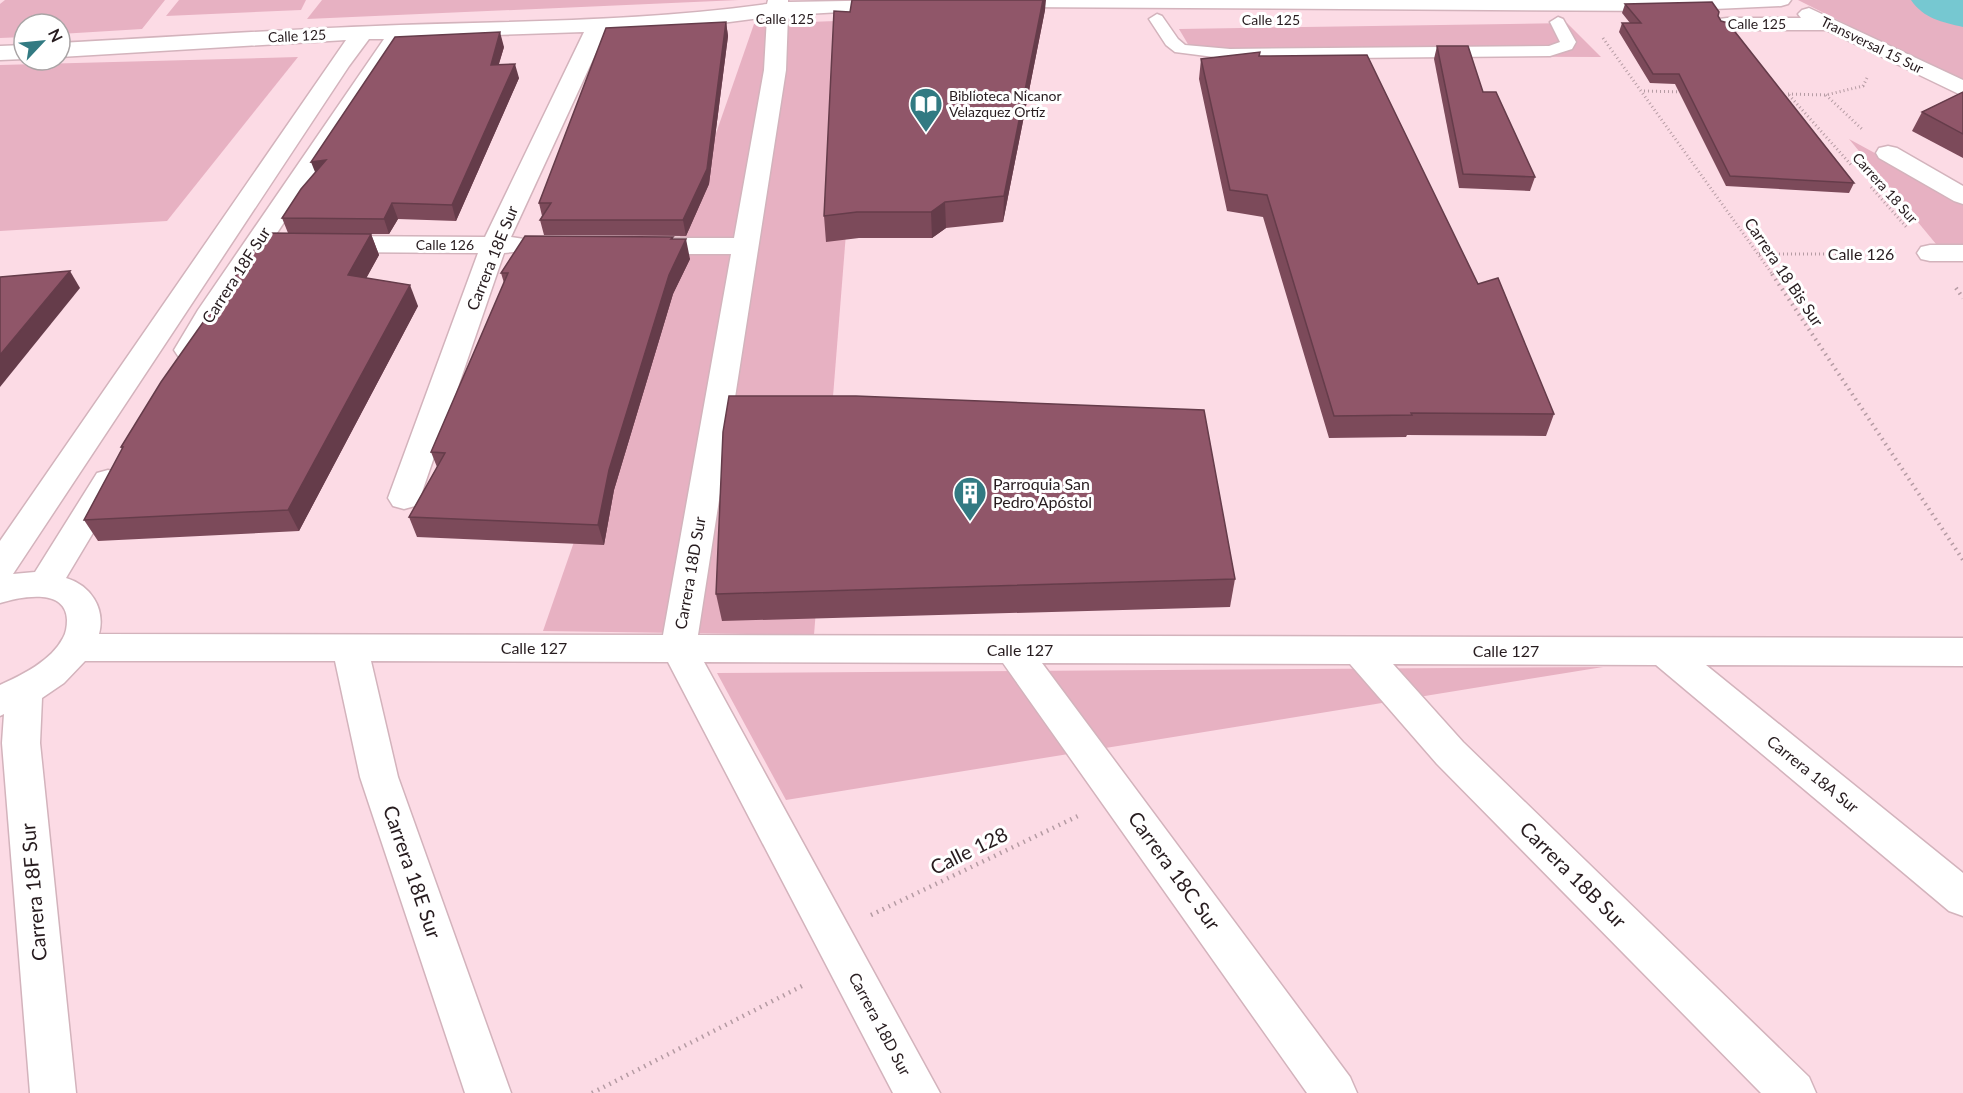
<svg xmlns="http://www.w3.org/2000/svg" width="1963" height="1093" font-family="Lato,sans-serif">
<rect width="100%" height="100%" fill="#fcdbe5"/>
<g fill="#e7b1c2">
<polygon points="5,0 165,0 142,29 60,34 60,24 24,24 24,37 0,38 0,4"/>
<polygon points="179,0 306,0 301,10 166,16"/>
<polygon points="322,0 739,0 307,19"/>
<polygon points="1798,0 1963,0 1963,83"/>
<polygon points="863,20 814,635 543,631 754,24"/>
<polygon points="1567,23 1601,57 1195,56 1179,29"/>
<polygon points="298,57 167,221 0,231 0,65"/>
<polygon points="1849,139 1963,201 1963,250 1941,250"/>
<polygon points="1603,667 786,800 717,673"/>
</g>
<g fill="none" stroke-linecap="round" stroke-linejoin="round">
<path fill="#76c8d1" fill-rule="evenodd" d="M1911 0H1963V27C1942 22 1924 19 1911 0Z"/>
<defs>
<polygon id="lane" points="1157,14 1162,16 1178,39 1185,45 1230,49 1549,46 1560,42 1550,22 1558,17 1563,19 1576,42 1572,49 1550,56 1230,59 1175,52 1166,45 1149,19"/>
<g id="street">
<path d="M768 0H788V2L903 0 905 3 902 7 895 9 788 15 786 70 698 635 1963 638V666L1706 665 1963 873V916L1949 911 1656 665 1393 664 1463 742 1809 1077 1816 1093H1761L1437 764 1350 664 1042 663 1350 1077 1357 1093H1307L1003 663 704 662 940 1093H893L668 662 371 661 398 777 511 1093H465L360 777 335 661H85L64 683 42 698 40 743 76 1093H30L2 743 4 714 0 716V685C22 675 51 661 63 638 66 633 67 626 67 620 66 587 20 597 0 603V541L346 40 60 57V43C173 37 287 29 400 25 523 21 646 21 767 4ZM767 17 764 70 734 238H642L633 240 629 246 633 252 642 254H731L663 635 99 634C106 608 90 585 66 578L124 481 119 473 108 470 97 473 35 572 13 574 349 66 369 39H384L198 310 174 350 178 356 188 359 198 356 226 310 406 38 584 32 485 237 330 236 321 238 317 244 321 250 330 252 478 253 388 498 393 506 404 509 415 506 420 498 504 253 524 251 528 245 524 239 511 237 606 31 714 24Z"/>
<polygon points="990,0 1791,0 1788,4 1781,6 1670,11 1000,7 993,5"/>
<polygon points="1809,8 1963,80 1963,96 1826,30 1727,30 1719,29 1716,24 1719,19 1727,18 1801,18 1798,14 1802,10"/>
<polygon points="24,45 24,59 0,60 0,46"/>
<polygon points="1888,146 1897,148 1963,186 1963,204 1954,201 1879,158 1876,153 1879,148"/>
<polygon points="1930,245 1963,245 1963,261 1930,261 1921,259 1917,253 1921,247"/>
</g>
</defs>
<use href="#lane" stroke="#d3b3bc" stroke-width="3"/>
<use href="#street" stroke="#d3b3bc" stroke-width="3"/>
<g stroke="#b59ba3" stroke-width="3" stroke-dasharray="1 3" stroke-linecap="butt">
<polyline points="1603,38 1773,275"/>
<polyline points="1644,91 1684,92"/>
<polyline points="1788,94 1826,95 1863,86 1867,78"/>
<polyline points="1789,95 1852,166"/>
<polyline points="1826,95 1863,130"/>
<polyline points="1871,187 1908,229"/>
<polyline points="1759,254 1896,254"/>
</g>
<g stroke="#b59ba3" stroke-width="4" stroke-dasharray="1.5 4.5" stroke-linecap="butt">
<polyline points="1772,274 1963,560"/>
<polyline points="1956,288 1963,298"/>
</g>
<g stroke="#b59ba3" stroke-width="4.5" stroke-dasharray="1.5 5" stroke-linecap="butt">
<polyline points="871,915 1078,816"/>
<polyline points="592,1093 806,984"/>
</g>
<use href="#lane" fill="#fff" fill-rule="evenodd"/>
<use href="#street" fill="#fff" fill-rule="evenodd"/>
</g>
<g fill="#7c4a5a">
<polygon points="1625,4 1718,16 1721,21 1854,183 1849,193 1726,186 1675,84 1650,83 1619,32 1622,23 1630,23 1622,13"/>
<polygon points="1045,10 1003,222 946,228 932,238 859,238 826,242 824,216 850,12"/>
<polygon points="726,22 728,36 709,184 686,236 544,235 540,220 542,216 539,203"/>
<polygon points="1437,46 1483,92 1535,177 1530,191 1459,188 1434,59"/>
<polygon points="504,47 499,64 519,78 456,221 398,219 389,234 371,234 379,255 366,278 418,306 299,531 98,541 84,520 122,449 121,447 288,233 282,218"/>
<polygon points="1259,56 1478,284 1554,414 1546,436 1407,435 1406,437 1329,438 1263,217 1227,211 1199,79 1201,59"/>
<polygon points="1963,92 1963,158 1912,131 1922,112"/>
<polygon points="673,237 673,239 690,259 673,294 614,490 604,545 417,537 409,517 437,467 431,452 504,283 501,273"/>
<polygon points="1235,579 1230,607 722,621 716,594"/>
</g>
<g fill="#653c4a">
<polygon points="1043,0 1046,0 1045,10 1003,222 1004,196"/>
<polygon points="726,22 728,36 709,184 686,236 683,220"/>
<polygon points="500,32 504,47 494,79 491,65"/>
<polygon points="515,64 519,78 456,221 452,205"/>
<polygon points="326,160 317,177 311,162"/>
<polygon points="945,202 946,228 932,238 931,212"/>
<polygon points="392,203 398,219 389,234 384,219"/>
<polygon points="371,234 379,255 356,297 348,275"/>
<polygon points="686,239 690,259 673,294 614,490 604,545 598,525 609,470 669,275"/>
<polygon points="70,271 80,288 0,387 0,355"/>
<polygon points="410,285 418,306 299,531 288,510"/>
</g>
<g fill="#905669" stroke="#653c4a" stroke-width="1.5">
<polygon points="852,0 1043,0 1004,196 945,202 931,212 857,212 824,216 834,11 850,12"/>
<polygon points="1712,2 1719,12 1718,16 1721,21 1728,23 1854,183 1730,176 1679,74 1653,74 1622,23 1641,23 1625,4"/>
<polygon points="726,22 707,169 683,220 540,220 551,203 539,203 606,28"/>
<polygon points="500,32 491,65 515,64 452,205 392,203 384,219 282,218 301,189 326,160 311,162 395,37"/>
<polygon points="1437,46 1468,46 1483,92 1496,92 1535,177 1463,174"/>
<polygon points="1260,52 1259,56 1367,55 1478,284 1498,278 1554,414 1411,413 1412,415 1334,416 1267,195 1230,190 1201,59"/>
<polygon points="1963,92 1963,134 1922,112"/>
<polygon points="266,233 371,234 348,275 410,285 288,510 84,520 123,447 121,447 161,382"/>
<polygon points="525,236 673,237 671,239 686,239 669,275 609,470 598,525 409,517 445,453 431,452 508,273 501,273"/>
<polygon points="70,271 0,355 0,277"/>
<polygon points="729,396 856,396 1204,410 1235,579 716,594 723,432"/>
</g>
<defs>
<symbol id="library-pin" viewBox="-11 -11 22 30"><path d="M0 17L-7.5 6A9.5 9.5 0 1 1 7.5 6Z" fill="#327a82" stroke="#fff"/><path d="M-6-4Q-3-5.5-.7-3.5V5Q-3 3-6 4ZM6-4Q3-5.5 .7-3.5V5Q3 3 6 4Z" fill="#fff"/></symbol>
<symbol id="building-pin" viewBox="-11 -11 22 30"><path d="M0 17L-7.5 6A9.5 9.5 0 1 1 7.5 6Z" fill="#327a82" stroke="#fff"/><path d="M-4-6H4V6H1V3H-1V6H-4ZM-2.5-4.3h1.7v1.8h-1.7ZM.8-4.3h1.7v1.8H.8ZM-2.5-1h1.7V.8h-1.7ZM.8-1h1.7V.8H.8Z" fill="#fff"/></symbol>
</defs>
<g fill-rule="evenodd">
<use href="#library-pin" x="907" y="85" width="38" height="52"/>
<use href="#building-pin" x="951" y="474" width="38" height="52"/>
</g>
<g text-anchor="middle" stroke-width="6" stroke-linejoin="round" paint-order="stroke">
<g font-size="14" fill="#271c1f" stroke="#fff">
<text x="785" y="24">Calle 125</text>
<text x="1271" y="25">Calle 125</text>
<text x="1757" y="29">Calle 125</text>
<text transform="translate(297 36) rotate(-3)" y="5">Calle 125</text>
<text transform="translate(1872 45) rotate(26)" y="5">Transversal 15 Sur</text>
<text transform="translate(1885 188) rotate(48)" y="5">Carrera 18 Sur</text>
<text x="445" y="250">Calle 126</text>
</g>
<g font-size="14" fill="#271c1f" stroke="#fff" text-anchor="start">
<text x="949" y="101">Biblioteca Nicanor<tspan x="949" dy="16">Velazquez Ortíz</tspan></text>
</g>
<g font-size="16" fill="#271c1f" stroke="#fff">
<text x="1861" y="260">Calle 126</text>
<text transform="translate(492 258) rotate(-68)" y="6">Carrera 18E Sur</text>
<text transform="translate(1784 272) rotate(56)" y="6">Carrera 18 Bis Sur</text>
<text transform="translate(236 275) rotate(-57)" y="6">Carrera 18F Sur</text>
<text transform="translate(690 573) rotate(-80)" y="6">Carrera 18D Sur</text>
<text x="534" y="654">Calle 127</text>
<text x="1020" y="656">Calle 127</text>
<text x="1506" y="657">Calle 127</text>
<text transform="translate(1813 774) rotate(39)" y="6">Carrera 18A Sur</text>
<text transform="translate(880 1024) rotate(62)" y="6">Carrera 18D Sur</text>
</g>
<g font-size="16" fill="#271c1f" stroke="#fff" text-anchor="start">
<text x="993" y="490">Parroquia San<tspan x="993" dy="18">Pedro Apóstol</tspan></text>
</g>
<g font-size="20" fill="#271c1f" stroke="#fff">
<text transform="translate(969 851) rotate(-26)" y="7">Calle 128</text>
<text transform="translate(1174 871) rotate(54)" y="7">Carrera 18C Sur</text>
<text transform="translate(412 872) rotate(71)" y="7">Carrera 18E Sur</text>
<text transform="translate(1573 875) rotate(45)" y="7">Carrera 18B Sur</text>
<text transform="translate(34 892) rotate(-95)" y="7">Carrera 18F Sur</text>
</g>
</g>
<g transform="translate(42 42) rotate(64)"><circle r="28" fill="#ffffff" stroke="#a9a4a5" stroke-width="1.5"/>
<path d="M0-4.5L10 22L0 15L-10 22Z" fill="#327a82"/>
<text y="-9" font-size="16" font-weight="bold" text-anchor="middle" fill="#271c1f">N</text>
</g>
</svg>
